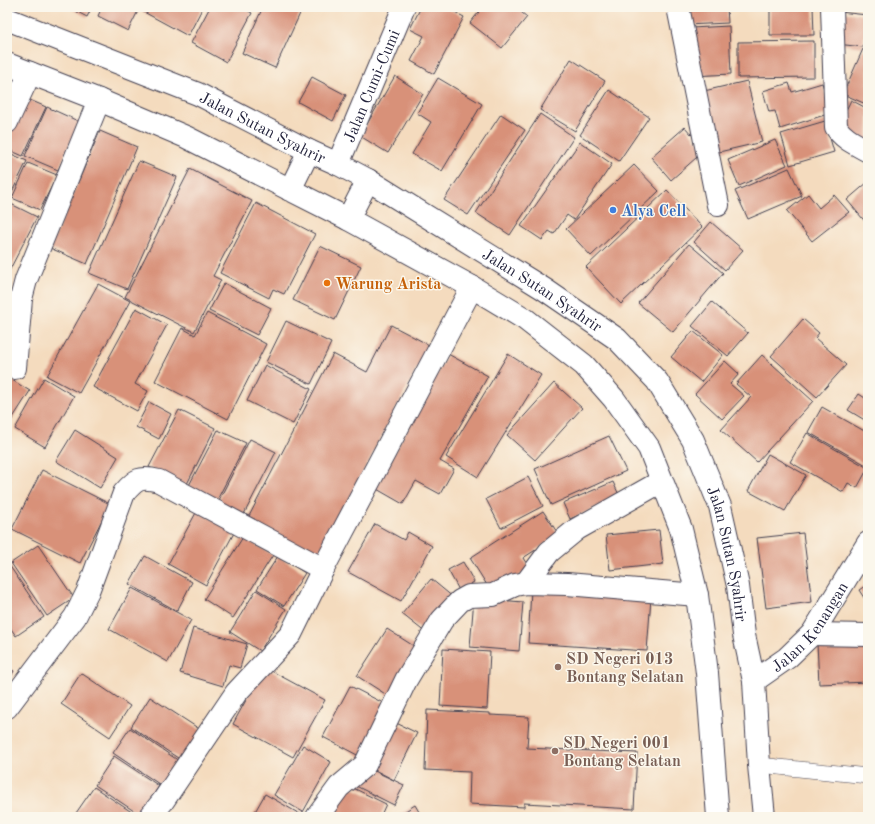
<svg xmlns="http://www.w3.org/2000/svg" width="875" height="824" font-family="'Old Standard TT',serif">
<rect width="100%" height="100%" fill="#fbf7ec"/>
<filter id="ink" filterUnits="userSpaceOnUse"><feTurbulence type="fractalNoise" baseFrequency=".025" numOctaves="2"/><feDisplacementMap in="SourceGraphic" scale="8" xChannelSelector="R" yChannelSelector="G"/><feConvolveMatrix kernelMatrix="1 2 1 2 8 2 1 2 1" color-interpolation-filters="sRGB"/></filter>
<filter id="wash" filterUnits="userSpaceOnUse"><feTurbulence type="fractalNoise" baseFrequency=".012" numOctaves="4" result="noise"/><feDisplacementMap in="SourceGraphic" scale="16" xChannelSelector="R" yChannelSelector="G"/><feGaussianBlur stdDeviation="0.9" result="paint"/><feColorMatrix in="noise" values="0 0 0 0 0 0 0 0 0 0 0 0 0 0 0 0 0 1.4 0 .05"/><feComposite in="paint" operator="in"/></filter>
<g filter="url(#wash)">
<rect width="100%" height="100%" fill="#f4dbbe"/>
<g id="blocks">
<g fill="#d89179">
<polygon points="68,7 92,7 87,17"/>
<polygon points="102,7 140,7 128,31 98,16"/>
<polygon points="145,7 203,7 188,36 142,11"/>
<polygon points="210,7 241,7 252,13 226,62 191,43"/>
<polygon points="263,7 303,7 275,68 242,53"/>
<polygon points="421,7 445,7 464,17 434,74 411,61 424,36 410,29"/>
<polygon points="483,7 515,7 527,17 502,48 470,23"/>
<polygon points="685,7 727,7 728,23 686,25"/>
<polygon points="770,7 813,7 814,35 770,35"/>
<polygon points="840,12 867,15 863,47 837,44"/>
<polygon points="729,26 731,74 693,76 691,28"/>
<polygon points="814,41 814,77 738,78 738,42"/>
<polygon points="863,49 868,52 868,105 843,94"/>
<polygon points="571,59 605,81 575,131 540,110"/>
<polygon points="395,76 423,94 388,153 360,136"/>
<polygon points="312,77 346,95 333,121 298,102"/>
<polygon points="438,78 482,104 442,171 412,154 431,122 417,113"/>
<polygon points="747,81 762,142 719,152 704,91"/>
<polygon points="789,83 792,92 822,83 831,113 780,129 775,111 769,112 763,91"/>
<polygon points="609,90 649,117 619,161 580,135"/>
<polygon points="23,97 46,107 23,156 7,149 7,131"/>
<polygon points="851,100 868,109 868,143 838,127"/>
<polygon points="47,107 80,122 58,170 25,156"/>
<polygon points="501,114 525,130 468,215 444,200"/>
<polygon points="540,114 574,137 510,235 476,213"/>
<polygon points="825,121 834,152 790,165 781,134"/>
<polygon points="685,127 705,150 671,180 651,157"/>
<polygon points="100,131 137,147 87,264 50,248"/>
<polygon points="775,140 787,165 739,186 728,160"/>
<polygon points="580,142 612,164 574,220 567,215 554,234 549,231 542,240 521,226"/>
<polygon points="7,152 27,161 9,198 7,197"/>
<polygon points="139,161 177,177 127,289 89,273"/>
<polygon points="28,163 57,175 40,210 12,198"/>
<polygon points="634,165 659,191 591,256 566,229"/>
<polygon points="789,168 802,196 748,219 735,191"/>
<polygon points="190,169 252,201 213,276 221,280 194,332 125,297"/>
<polygon points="868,182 868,225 847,200"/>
<polygon points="667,190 702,227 621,304 586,267"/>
<polygon points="808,194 819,208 834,195 849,212 812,241 787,211"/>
<polygon points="7,202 37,217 7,275"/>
<polygon points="256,203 315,234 284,294 273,289 269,298 220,273"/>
<polygon points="711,222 743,250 725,270 694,242"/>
<polygon points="689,244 723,273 673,332 638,303"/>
<polygon points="320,246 361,266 335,320 293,300"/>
<polygon points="224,283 271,308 257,335 209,311"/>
<polygon points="98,284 130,301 79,393 47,376"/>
<polygon points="7,291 12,293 7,304"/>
<polygon points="712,302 748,333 728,356 692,326"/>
<polygon points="136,308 167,325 135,384 148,391 137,411 93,387"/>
<polygon points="207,313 266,344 228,419 155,381 182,328 195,335"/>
<polygon points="803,319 819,333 815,338 846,365 817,397 771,356"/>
<polygon points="286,321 331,343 311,384 266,362"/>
<polygon points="391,325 429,345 318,559 246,522 333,354 367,372"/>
<polygon points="693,331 723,355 701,382 671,357"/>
<polygon points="448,354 488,376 440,461 454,469 440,494 416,481 403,504 375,488"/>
<polygon points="508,354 541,375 478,477 446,457"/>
<polygon points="762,355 813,401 757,462 721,430 751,397 736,384"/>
<polygon points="725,361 739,374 730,384 744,396 722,419 695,394"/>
<polygon points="265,365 311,389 293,424 247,401"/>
<polygon points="7,377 30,391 7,427"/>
<polygon points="44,378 74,396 45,447 15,429"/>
<polygon points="554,383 582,408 535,460 507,435"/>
<polygon points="859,394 868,400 868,422 848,410"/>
<polygon points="149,402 171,414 159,439 136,427"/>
<polygon points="822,407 868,433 868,466 808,432"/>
<polygon points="179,410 215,428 186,486 149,467"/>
<polygon points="75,430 118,457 100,488 56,461"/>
<polygon points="218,430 246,443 214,506 186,491"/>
<polygon points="807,433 868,468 857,488 848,483 843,492 790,462"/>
<polygon points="609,436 626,471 551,505 535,469"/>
<polygon points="250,439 276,452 242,518 217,504"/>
<polygon points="768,454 806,475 785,511 748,491"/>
<polygon points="42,470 110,504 80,563 12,529"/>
<polygon points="528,477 543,506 501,528 486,499"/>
<polygon points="613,482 620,497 570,519 563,503"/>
<polygon points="197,511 235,531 206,585 168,564"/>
<polygon points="543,511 559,535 523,558 530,569 492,593 470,558"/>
<polygon points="375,524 404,540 408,532 432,546 401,601 348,572"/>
<polygon points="659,530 663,564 610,570 606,535"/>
<polygon points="803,533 812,602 766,608 757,538"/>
<polygon points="243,537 273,555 233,618 204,599"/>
<polygon points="38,545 74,598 47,616 11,563"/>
<polygon points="145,556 192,582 177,611 129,584"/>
<polygon points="278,556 305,573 284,606 257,589"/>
<polygon points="7,562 44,617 16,636 7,623"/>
<polygon points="463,562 474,582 459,590 448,570"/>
<polygon points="431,579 454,598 426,633 402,614"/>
<polygon points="868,584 868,604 859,590"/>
<polygon points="132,588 191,620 168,662 109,629"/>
<polygon points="256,590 286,609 260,651 230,632"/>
<polygon points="531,590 651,598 647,651 528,643"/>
<polygon points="474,598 523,602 519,651 470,647"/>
<polygon points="193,628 247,644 240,668 229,665 223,686 180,673"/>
<polygon points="387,629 420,650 390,697 357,676"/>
<polygon points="868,641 868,682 819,684 817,643"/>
<polygon points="443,649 490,652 487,709 440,706"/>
<polygon points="7,667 14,671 7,683"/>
<polygon points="264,667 325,700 293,757 233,724"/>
<polygon points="81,673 130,706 110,737 61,704"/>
<polygon points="350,686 389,706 361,757 323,737"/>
<polygon points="150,697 204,732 184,762 131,727"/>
<polygon points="427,710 490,713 490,715 529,717 527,748 637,753 634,809 524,803 524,807 469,804 470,772 425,770"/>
<polygon points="390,720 417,733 394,780 367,766"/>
<polygon points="130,728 182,763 165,788 113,753"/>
<polygon points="303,745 331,762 303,812 274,795"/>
<polygon points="114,756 159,786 140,815 95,785"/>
<polygon points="366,767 404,785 394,805 356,786"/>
<polygon points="345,784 386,804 381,815 378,817 329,817"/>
<polygon points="94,787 139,817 82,817 76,813"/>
<polygon points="265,794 305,817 252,817"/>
<polygon points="415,805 422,817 396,817"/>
</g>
</g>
</g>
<g filter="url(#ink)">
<use href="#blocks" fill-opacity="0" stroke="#423e4f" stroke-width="1"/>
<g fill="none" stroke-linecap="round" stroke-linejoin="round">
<defs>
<polyline id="service" points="759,765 868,776"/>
<g id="minor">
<polyline points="678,7 718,205"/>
<path d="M832 7 836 127C843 139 856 144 868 151"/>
<polyline points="7,122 30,73"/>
<path id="s1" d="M338 164 404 7"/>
<polyline points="15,368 21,299 26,280 99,100"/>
<polyline points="526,583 549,552 577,529 662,481"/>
<polyline points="812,634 868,635"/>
<path id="s2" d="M754 681 787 658 812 634 868 543"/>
<path d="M7 707 75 617 88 591 124 493C136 479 140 476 159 481L323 569"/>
<polyline points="150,817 163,801 236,693 291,634 323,569 472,287"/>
<polyline points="317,817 339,787 365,765 406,680 442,620 460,601 469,596 493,595 515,585 526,583 567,584 697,595"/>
</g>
<g id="tertiary">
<path id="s3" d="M7 19 198 94 309 151 338 164 368 180 544 289 617 339 657 381 693 440 720 506 738 586 744 635 754 681 759 765 764 817"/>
<polyline points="7,64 99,100 186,137 348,219 472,287 525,319 584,365 614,399 649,448 681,529 697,595 707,673 718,817"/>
<polyline points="290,190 309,151"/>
<polyline points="348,219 368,180"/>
</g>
</defs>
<use href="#service" stroke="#423e4f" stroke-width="16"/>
<use href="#minor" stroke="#423e4f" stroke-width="24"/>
<use href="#tertiary" stroke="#423e4f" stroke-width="24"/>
<use href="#service" stroke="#fff" stroke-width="15"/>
<use href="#minor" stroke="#fff" stroke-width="22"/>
<use href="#tertiary" stroke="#fff" stroke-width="22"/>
</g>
</g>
<circle fill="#3f7fe0" stroke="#fbf7ec" stroke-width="1.5" cx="613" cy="210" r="4"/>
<circle fill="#e8710a" stroke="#fbf7ec" stroke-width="1.5" cx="327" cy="283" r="4"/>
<g fill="#8d6e63" stroke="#fbf7ec" stroke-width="1.5">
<circle cx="558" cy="667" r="4"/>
<circle cx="555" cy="751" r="4"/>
</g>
<g text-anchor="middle" stroke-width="3" stroke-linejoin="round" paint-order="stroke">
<g font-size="16" fill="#22223b" stroke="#fbf7ec">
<text dy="6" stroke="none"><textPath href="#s1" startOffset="85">Jalan Cumi-Cumi</textPath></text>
<text dy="6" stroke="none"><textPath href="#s3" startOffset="278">Jalan Sutan Syahrir</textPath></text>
<text dy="6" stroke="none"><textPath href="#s3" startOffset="602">Jalan Sutan Syahrir</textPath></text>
<text dy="6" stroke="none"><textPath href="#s3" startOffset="938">Jalan Sutan Syahrir</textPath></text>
<text dy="6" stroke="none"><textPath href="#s2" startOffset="79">Jalan Kenangan</textPath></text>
</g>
<g font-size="16" font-weight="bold" fill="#366cbe" stroke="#fbf7ec" text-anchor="start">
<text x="621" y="216">Alya Cell</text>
</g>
<g font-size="16" font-weight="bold" fill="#c56008" stroke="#fbf7ec" text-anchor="start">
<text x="335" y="289">Warung Arista</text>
</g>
<g font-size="16" font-weight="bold" fill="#785e54" stroke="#fbf7ec" text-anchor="start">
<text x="566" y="664">SD Negeri 013<tspan x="566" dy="18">Bontang Selatan</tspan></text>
<text x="563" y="748">SD Negeri 001<tspan x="563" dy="18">Bontang Selatan</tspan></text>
</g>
</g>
<rect width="875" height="824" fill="none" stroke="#fbf7ec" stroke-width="24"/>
</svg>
